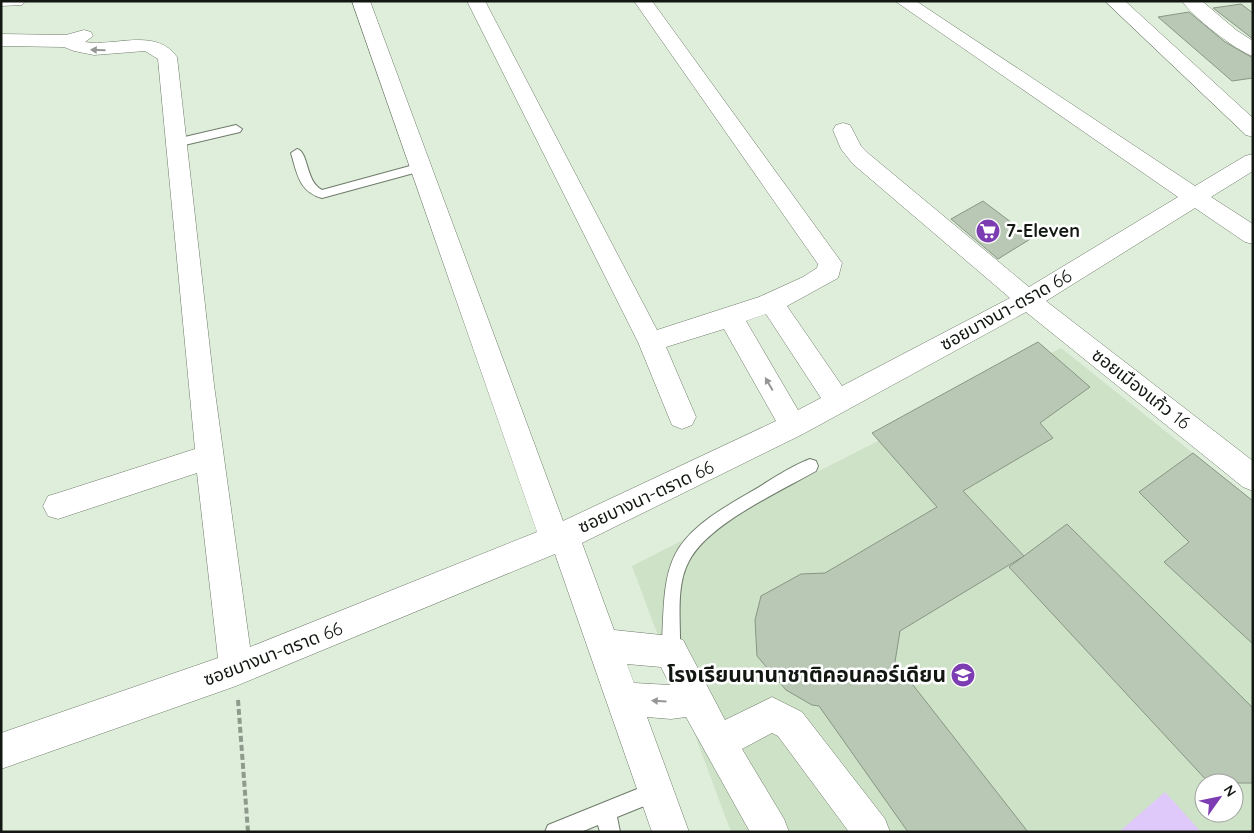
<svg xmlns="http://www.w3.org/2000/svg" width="1254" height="833" font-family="Quicksand,'Noto Sans Thai',sans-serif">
<rect width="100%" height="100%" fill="#dfeeda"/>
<path fill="#cee2c8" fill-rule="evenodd" d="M1061 348 1253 501V832H731L632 566ZM1204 783H1234V813H1204Z"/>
<polygon fill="#dfc8fa" points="1165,792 1201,832 1119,832"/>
<g fill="#b9c8b5" stroke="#889684">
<polygon points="1241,4 1253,13 1253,39 1213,8"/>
<polygon points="1189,12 1225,42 1253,58 1253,78 1232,81 1158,17"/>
<polygon points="983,201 1032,238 998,259 951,219"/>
<polygon points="1038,342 1090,387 1040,423 1053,438 963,491 1024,556 900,631 895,662 1028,832 908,832 819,706 812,705 786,690 757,656 755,620 761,596 801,574 825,573 937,507 872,433"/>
<polygon points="1193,453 1253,501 1253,644 1164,562 1189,542 1139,492"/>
<polygon points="1067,524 1253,708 1253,783 1209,783 1009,567"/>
</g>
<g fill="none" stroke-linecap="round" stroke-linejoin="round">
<defs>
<g id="lane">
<polygon points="236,125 242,129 240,132 176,147 170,143 176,139"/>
<path d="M297 149C309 152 305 181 322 190L421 163 427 167 425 170 322 198C299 192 297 173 291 153Z"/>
<path d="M810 459 816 461 818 466 816 471C779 492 708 524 689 561 675 586 681 624 680 652L677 658 671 661 665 658 662 652C665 561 663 542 747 494 767 483 788 467 810 459Z"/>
<polygon points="657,781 664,784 667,791 664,798 617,817 620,832 600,832 598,825 581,832 545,832 548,825"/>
</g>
<g id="street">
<polygon points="1,1 25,1 22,5 1,6"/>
<path d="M352 1H370L563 521 776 421 724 329 666 347 696 417 692 425 682 429 672 425 638 342 467 1H485L657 330 759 297 803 277 817 268 818 264 634 1H652L842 263 838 278 787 306 842 386 1010 298 853 164 841 149 833 130 836 125 843 123 850 125 861 146 869 154 1029 287 1178 197 895 1H916L1195 186 1245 156 1253 154V171L1211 197 1253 224V244L1245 242 1195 208 1046 301 1253 461V491L1243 487 1026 312 803 434 582 543 614 630 671 636 683 640 725 720 772 697 802 712 885 819 890 832H849L778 736 772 733 742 749 784 819 789 832H750L686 717 671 719 647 717 689 832H652L555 554 236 686 1 769V733L218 658 197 473 58 519 48 516 43 506 48 496 58 493 195 449 158 59 145 51 94 55 74 51 64 47 1 46V34L66 35 84 30 91 32 93 36 85 42C114 47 156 27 177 57L214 385 250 647 537 532ZM766 314 821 398 798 410 746 321ZM627 664 661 667 670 685 634 683Z"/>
<polygon points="1105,1 1125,1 1253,118 1253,137 1246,135"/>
<path d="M1182 1H1202L1236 30 1253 41V56C1236 51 1192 16 1182 1Z"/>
</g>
</defs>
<use href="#lane" stroke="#6e7b6a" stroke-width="2"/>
<use href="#street" stroke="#6e7b6a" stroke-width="1"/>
<polyline stroke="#8e9a8b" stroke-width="4" stroke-dasharray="6 3" stroke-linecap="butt" points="238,700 248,832"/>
<use href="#lane" fill="#fff" fill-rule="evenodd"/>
<use href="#street" fill="#fff" fill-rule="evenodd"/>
</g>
<defs><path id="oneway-solid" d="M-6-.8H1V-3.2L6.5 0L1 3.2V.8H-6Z" transform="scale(1.25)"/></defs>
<g fill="#949794">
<use href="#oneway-solid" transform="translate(98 50) rotate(-178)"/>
<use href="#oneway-solid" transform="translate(769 384) rotate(-120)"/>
<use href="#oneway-solid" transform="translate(659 701) rotate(-177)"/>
</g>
<defs>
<symbol id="supermarket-disc" viewBox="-11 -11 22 22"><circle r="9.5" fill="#7d3db2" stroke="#fff"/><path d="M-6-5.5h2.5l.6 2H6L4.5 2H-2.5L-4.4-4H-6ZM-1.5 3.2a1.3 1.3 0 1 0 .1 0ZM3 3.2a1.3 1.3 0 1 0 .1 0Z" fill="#fff"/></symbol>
<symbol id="school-disc" viewBox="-11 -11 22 22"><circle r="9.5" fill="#7d3db2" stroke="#fff"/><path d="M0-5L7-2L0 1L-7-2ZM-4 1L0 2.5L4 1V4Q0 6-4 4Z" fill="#fff"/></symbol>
</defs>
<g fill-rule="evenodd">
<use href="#supermarket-disc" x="974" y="217" width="28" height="28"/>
<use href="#school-disc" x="949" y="661" width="28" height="28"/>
</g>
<g text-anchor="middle" stroke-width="5" stroke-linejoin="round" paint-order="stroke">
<g font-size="18" font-weight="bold" fill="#121811" stroke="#fff" text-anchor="start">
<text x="1006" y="237">7-Eleven</text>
</g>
<g font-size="18" fill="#121811" stroke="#fff">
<text transform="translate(1006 310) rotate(-29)" y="6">ซอยบางนา-ตราด 66</text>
<text transform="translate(1141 389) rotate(38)" y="6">ซอยเมืองแก้ว 16</text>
<text transform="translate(646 497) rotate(-25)" y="6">ซอยบางนา-ตราด 66</text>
<text transform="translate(273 654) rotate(-21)" y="6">ซอยบางนา-ตราด 66</text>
</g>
<g font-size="21" font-weight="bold" fill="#121811" stroke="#fff" text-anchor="end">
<text x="946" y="682">โรงเรียนนานาชาติคอนคอร์เดียน</text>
</g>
</g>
<rect width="1254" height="833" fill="none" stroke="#121811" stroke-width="5"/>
<g transform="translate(1219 798) rotate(57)"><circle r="24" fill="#ffffff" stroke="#a0a3a0"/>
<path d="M0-4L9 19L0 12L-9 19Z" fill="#7d3db2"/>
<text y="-8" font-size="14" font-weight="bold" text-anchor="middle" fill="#121811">N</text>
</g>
</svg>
